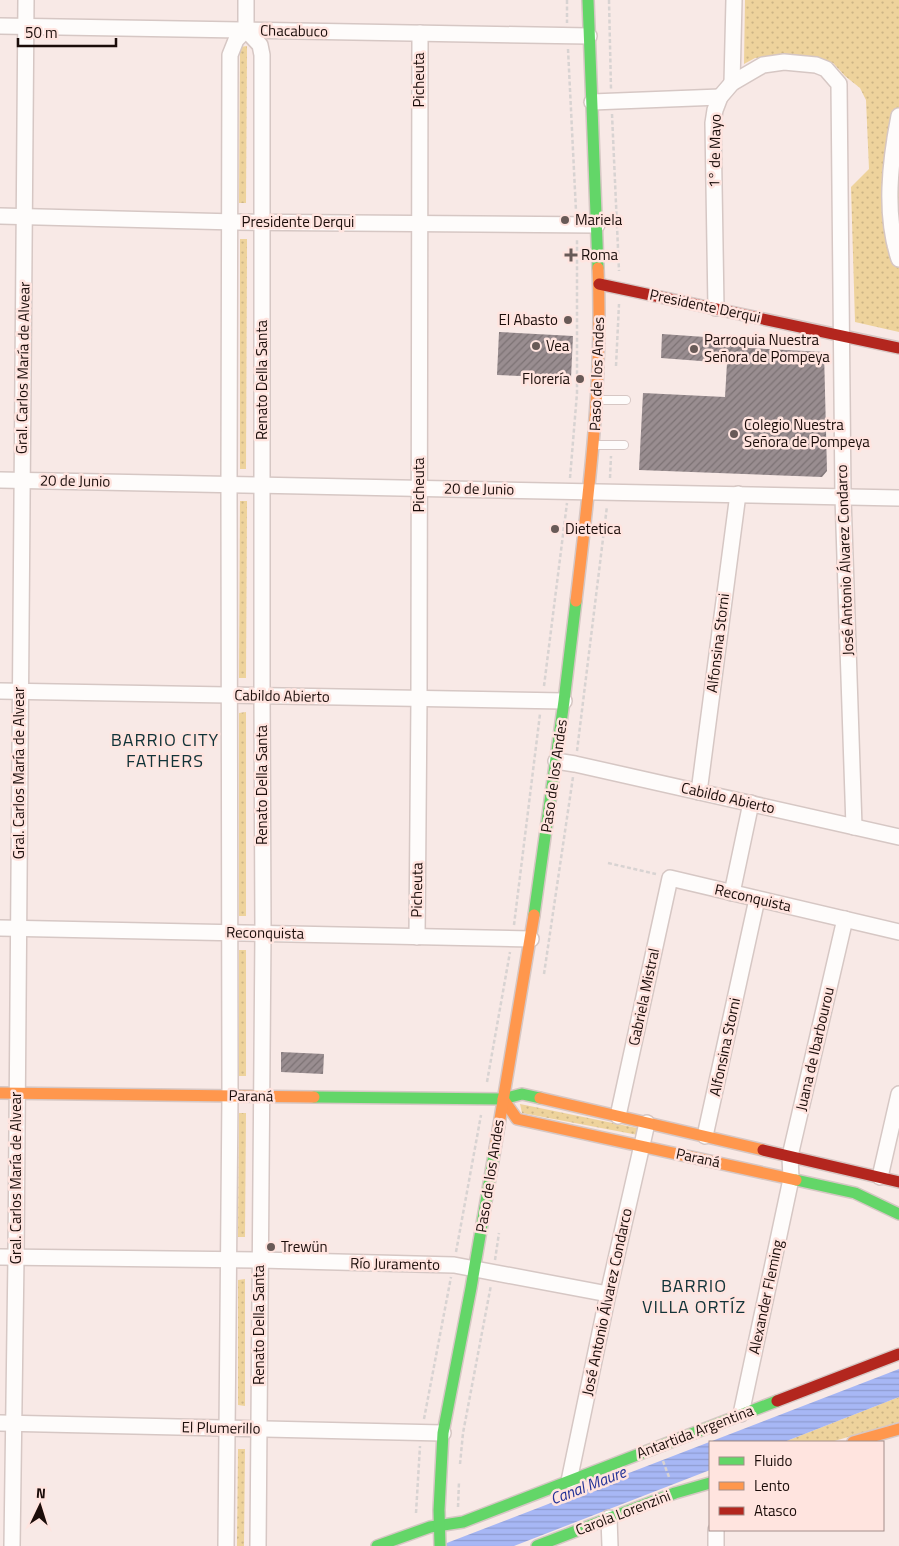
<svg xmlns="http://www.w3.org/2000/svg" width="899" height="1546" font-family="'Titillium Web',sans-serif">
<defs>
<pattern id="grass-dots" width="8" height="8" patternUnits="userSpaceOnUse" patternTransform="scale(1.25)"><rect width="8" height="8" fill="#eed39c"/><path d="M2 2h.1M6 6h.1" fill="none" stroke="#ccb485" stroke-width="1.8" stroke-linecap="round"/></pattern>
<pattern id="water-rules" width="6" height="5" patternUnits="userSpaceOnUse" patternTransform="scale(1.25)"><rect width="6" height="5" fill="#a7b7f5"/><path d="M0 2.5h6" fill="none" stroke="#8f9cd1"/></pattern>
<pattern id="building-hatch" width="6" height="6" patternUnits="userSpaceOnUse" patternTransform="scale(1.25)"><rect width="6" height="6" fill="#998d90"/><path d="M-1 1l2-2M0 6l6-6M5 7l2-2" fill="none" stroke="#7c7274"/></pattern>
</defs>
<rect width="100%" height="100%" fill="#f8e9e6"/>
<g fill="url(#grass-dots)">
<polygon points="745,0 899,0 899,332 855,322 851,187 869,169 866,100 860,88 845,76 833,63 817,57 788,55 755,58 744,64"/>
<polygon points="247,46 246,203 239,203 240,47"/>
<polygon points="240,239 247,239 246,469 240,469"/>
<polygon points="240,501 247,501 246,678 239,678"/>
<polygon points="246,712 246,916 239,916 239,713"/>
<rect x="239" y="950" width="7" height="126"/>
<polygon points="520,1104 637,1128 638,1135 522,1113"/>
<polygon points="239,1113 246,1113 245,1237 238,1237"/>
<polygon points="245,1279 245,1406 238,1405 238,1280"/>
<polygon points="899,1397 899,1422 831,1442 784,1442"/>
<polygon points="238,1449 245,1449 244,1546 237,1546"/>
</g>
<polygon fill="url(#water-rules)" points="899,1369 899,1397 784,1442 710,1442 710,1470 514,1546 439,1546"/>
<g fill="url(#building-hatch)">
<polygon points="499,332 573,336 571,378 497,375"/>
<polygon points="662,334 748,340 748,348 824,352 827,471 822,477 639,470 643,393 725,397 727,363 661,358"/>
<polygon points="281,1052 324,1054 323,1074 281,1072"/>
</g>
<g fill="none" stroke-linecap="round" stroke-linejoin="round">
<defs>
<g id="lane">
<polyline points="599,400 626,400"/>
<polyline points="596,445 624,445"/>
</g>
<g id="street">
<polyline points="0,26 589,36"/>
<polyline points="246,30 260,45 262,55 262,696 263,933 258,1546"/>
<polyline points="732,83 734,0"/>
<polyline points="592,102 720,97"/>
<path d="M899 116C890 162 884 214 899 259"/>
<polyline points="0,216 236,222 597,225"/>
<polyline points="716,308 713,123 715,110 720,97 732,83 763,65 784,62 816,65 826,69 839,84 843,497 854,827"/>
<polyline points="0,480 899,498"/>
<polyline points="0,691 564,701"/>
<polyline points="556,761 575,764 899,837"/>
<polyline points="699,792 738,494"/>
<polyline points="732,893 751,803"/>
<polyline points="0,928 531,939"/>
<polyline points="417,937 419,699 420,33"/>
<polyline points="618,1116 670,878 899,932"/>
<polyline points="705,1136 757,899"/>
<polyline points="880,1177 899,1094"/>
<polyline points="0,1257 260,1260 454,1265 608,1294"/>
<polyline points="741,1414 791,1179 790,1156 845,919"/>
<polyline points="0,1423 443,1433"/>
<polyline points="569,1481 608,1294 647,1123"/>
<polyline points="609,1518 610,1546"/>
<polyline points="716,1530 716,1546"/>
<polyline points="12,1546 16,1257 26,0"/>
<polyline points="226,1546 230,1095 229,484 230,55 236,40 246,30 246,0"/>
</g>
<g id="fast">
<polyline points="588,0 598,268"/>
<polyline points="534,915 564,701 576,601"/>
<polyline points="314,1097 503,1099 522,1094 540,1098"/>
<polyline points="796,1180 855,1193 899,1214"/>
<polyline points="377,1546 430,1527 463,1522 777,1401"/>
<polyline points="440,1546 439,1510 443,1433 471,1288 495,1149"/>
<polyline points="537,1546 675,1493 710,1483"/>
</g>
<g id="slow">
<path d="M576 601C589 490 603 381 598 268"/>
<polyline points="0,1093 314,1097"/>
<polyline points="540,1098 763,1150"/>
<polyline points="503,1099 517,1119 796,1180"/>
<polyline points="495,1149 534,915"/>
<polyline points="853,1442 899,1429"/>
</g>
<g id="jam">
<polyline points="599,284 899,348"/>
<polyline points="763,1150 899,1182"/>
<polyline points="777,1401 899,1354"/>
</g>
</defs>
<use href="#lane" stroke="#d6c7c4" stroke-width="10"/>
<use href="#street" stroke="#d6c7c4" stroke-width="18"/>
<use href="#fast" stroke="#d6c7c4" stroke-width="14"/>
<use href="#slow" stroke="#d6c7c4" stroke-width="14"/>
<use href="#jam" stroke="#d6c7c4" stroke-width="14"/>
<g stroke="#d8d3d2" stroke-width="2.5" stroke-dasharray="4 2.5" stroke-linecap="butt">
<polyline points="567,0 567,23"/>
<polyline points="609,0 611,89"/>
<polyline points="568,49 576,211"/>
<polyline points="612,114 619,271"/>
<polyline points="616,366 619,304"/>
<polyline points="570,478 577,393 577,239"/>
<polyline points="610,478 611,456"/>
<polyline points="544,686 567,503"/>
<polyline points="577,751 607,506"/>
<polyline points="608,863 656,874"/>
<polyline points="514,925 540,714"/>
<polyline points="544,974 573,777"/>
<polyline points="487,1082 510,952"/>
<polyline points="456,1252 481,1115"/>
<polyline points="495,1260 499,1233"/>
<polyline points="424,1419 451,1277"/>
<polyline points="663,1461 669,1477"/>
<polyline points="460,1464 463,1433 491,1285"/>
<polyline points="458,1507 459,1482"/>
<polyline points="416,1513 420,1446"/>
</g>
<use href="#lane" stroke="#fefcfb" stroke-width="8"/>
<use href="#street" stroke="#fefcfb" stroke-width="15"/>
<use href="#fast" stroke="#63d668" stroke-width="11"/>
<use href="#slow" stroke="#ff974d" stroke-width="11"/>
<use href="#jam" stroke="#b3261e" stroke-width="11"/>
</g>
<g fill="#685a57" stroke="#ffe4df" stroke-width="2">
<circle cx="565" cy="220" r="5"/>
<path d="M568.5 247.5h5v5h5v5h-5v5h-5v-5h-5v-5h5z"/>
<circle cx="568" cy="320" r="5"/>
<circle cx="536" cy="346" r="5"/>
<circle cx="694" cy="349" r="5"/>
<circle cx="580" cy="379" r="5"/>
<circle cx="734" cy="434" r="5"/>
<circle cx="555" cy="529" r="5"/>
<circle cx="271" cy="1247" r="5"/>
</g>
<g text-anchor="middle" stroke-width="5" stroke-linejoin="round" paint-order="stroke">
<g font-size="15" fill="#1b0d0a" stroke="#ffe4df">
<text transform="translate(294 31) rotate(1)" y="5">Chacabuco</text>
<text transform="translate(419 80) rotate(-90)" y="5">Picheuta</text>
<text transform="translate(715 151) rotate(-89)" y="5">1° de Mayo</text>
<text x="298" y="227">Presidente Derqui</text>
<text transform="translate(705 306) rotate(12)" y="5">Presidente Derqui</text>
<text transform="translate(23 368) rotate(-89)" y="5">Gral. Carlos María de Alvear</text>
<text transform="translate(597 374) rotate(-88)" y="5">Paso de los Andes</text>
<text transform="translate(262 380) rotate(-90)" y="5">Renato Della Santa</text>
<text transform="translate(75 481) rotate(1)" y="5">20 de Junio</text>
<text transform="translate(419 485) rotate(-90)" y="5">Picheuta</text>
<text transform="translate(479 489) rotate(1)" y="5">20 de Junio</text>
<text transform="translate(845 560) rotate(-92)" y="5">José Antonio Álvarez Condarco</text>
<text transform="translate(718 643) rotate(-83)" y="5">Alfonsina Storni</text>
<text transform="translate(282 696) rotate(1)" y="5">Cabildo Abierto</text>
<text transform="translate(19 773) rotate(-90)" y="5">Gral. Carlos María de Alvear</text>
<text transform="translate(554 776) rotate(-82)" y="5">Paso de los Andes</text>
<text transform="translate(262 785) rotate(-90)" y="5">Renato Della Santa</text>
<text transform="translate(728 798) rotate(13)" y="5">Cabildo Abierto</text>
<text transform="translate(417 890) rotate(-89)" y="5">Picheuta</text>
<text transform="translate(753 898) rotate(13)" y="5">Reconquista</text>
<text transform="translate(265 933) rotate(1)" y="5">Reconquista</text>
<text transform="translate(644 997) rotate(-78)" y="5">Gabriela Mistral</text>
<text transform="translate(725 1047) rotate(-78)" y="5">Alfonsina Storni</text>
<text transform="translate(815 1049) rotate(-77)" y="5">Juana de Ibarbourou</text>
<text transform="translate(251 1096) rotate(1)" y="5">Paraná</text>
<text transform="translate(698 1158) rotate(12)" y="5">Paraná</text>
<text transform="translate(490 1176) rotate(-81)" y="5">Paso de los Andes</text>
<text transform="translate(16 1178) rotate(-90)" y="5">Gral. Carlos María de Alvear</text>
<text transform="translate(395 1264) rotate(1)" y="5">Río Juramento</text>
<text transform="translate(766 1297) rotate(-78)" y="5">Alexander Fleming</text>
<text transform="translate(607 1302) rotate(-78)" y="5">José Antonio Álvarez Condarco</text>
<text transform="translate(259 1325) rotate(-90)" y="5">Renato Della Santa</text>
<text transform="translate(221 1428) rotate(1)" y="5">El Plumerillo</text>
<text transform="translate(695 1432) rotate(-21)" y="5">Antartida Argentina</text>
<text transform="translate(623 1513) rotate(-21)" y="5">Carola Lorenzini</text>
</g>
<g font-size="15" fill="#1b0d0a" stroke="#ffe4df" text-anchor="start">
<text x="575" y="225">Mariela</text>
<text x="581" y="260">Roma</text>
<text x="558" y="325" text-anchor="end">El Abasto</text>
<text x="704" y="345">Parroquia Nuestra<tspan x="704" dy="17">Señora de Pompeya</tspan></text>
<text x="546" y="351">Vea</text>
<text x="570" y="384" text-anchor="end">Florería</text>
<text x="744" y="430">Colegio Nuestra<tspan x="744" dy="17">Señora de Pompeya</tspan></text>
<text x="565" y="534">Dietetica</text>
<text x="281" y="1252">Trewün</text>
</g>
<g font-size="16" font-style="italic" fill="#223297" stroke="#ffe4df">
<text transform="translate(588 1485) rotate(-21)" y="6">Canal Maure</text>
</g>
<g font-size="18" letter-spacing="1" fill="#113338" stroke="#ffe4df">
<text x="165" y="746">BARRIO CITY<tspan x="165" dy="21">FATHERS</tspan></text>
<text x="694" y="1292">BARRIO<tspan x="694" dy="21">VILLA ORTÍZ</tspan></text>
</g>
</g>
<rect x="709" y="1441" width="175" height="90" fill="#ffe4df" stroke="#a48e8a"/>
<rect x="719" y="1457" width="25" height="8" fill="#63d668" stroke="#a48e8a"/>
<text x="754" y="1466" font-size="15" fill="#1b0d0a">Fluido</text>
<rect x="719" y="1482" width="25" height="8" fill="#ff974d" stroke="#a48e8a"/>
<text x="754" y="1491" font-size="15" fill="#1b0d0a">Lento</text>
<rect x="719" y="1507" width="25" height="8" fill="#b3261e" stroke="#a48e8a"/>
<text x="754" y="1516" font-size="15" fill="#1b0d0a">Atasco</text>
<g transform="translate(40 1506) rotate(4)" stroke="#ffe4df" stroke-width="4" paint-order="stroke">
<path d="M0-4L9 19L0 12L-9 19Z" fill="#1b0d0a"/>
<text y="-8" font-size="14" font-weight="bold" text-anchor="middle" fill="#1b0d0a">N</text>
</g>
<path d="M18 38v8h98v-8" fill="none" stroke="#1b0d0a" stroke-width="2.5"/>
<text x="25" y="38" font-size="15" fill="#1b0d0a" stroke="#ffe4df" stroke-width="4" paint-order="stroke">50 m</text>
</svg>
